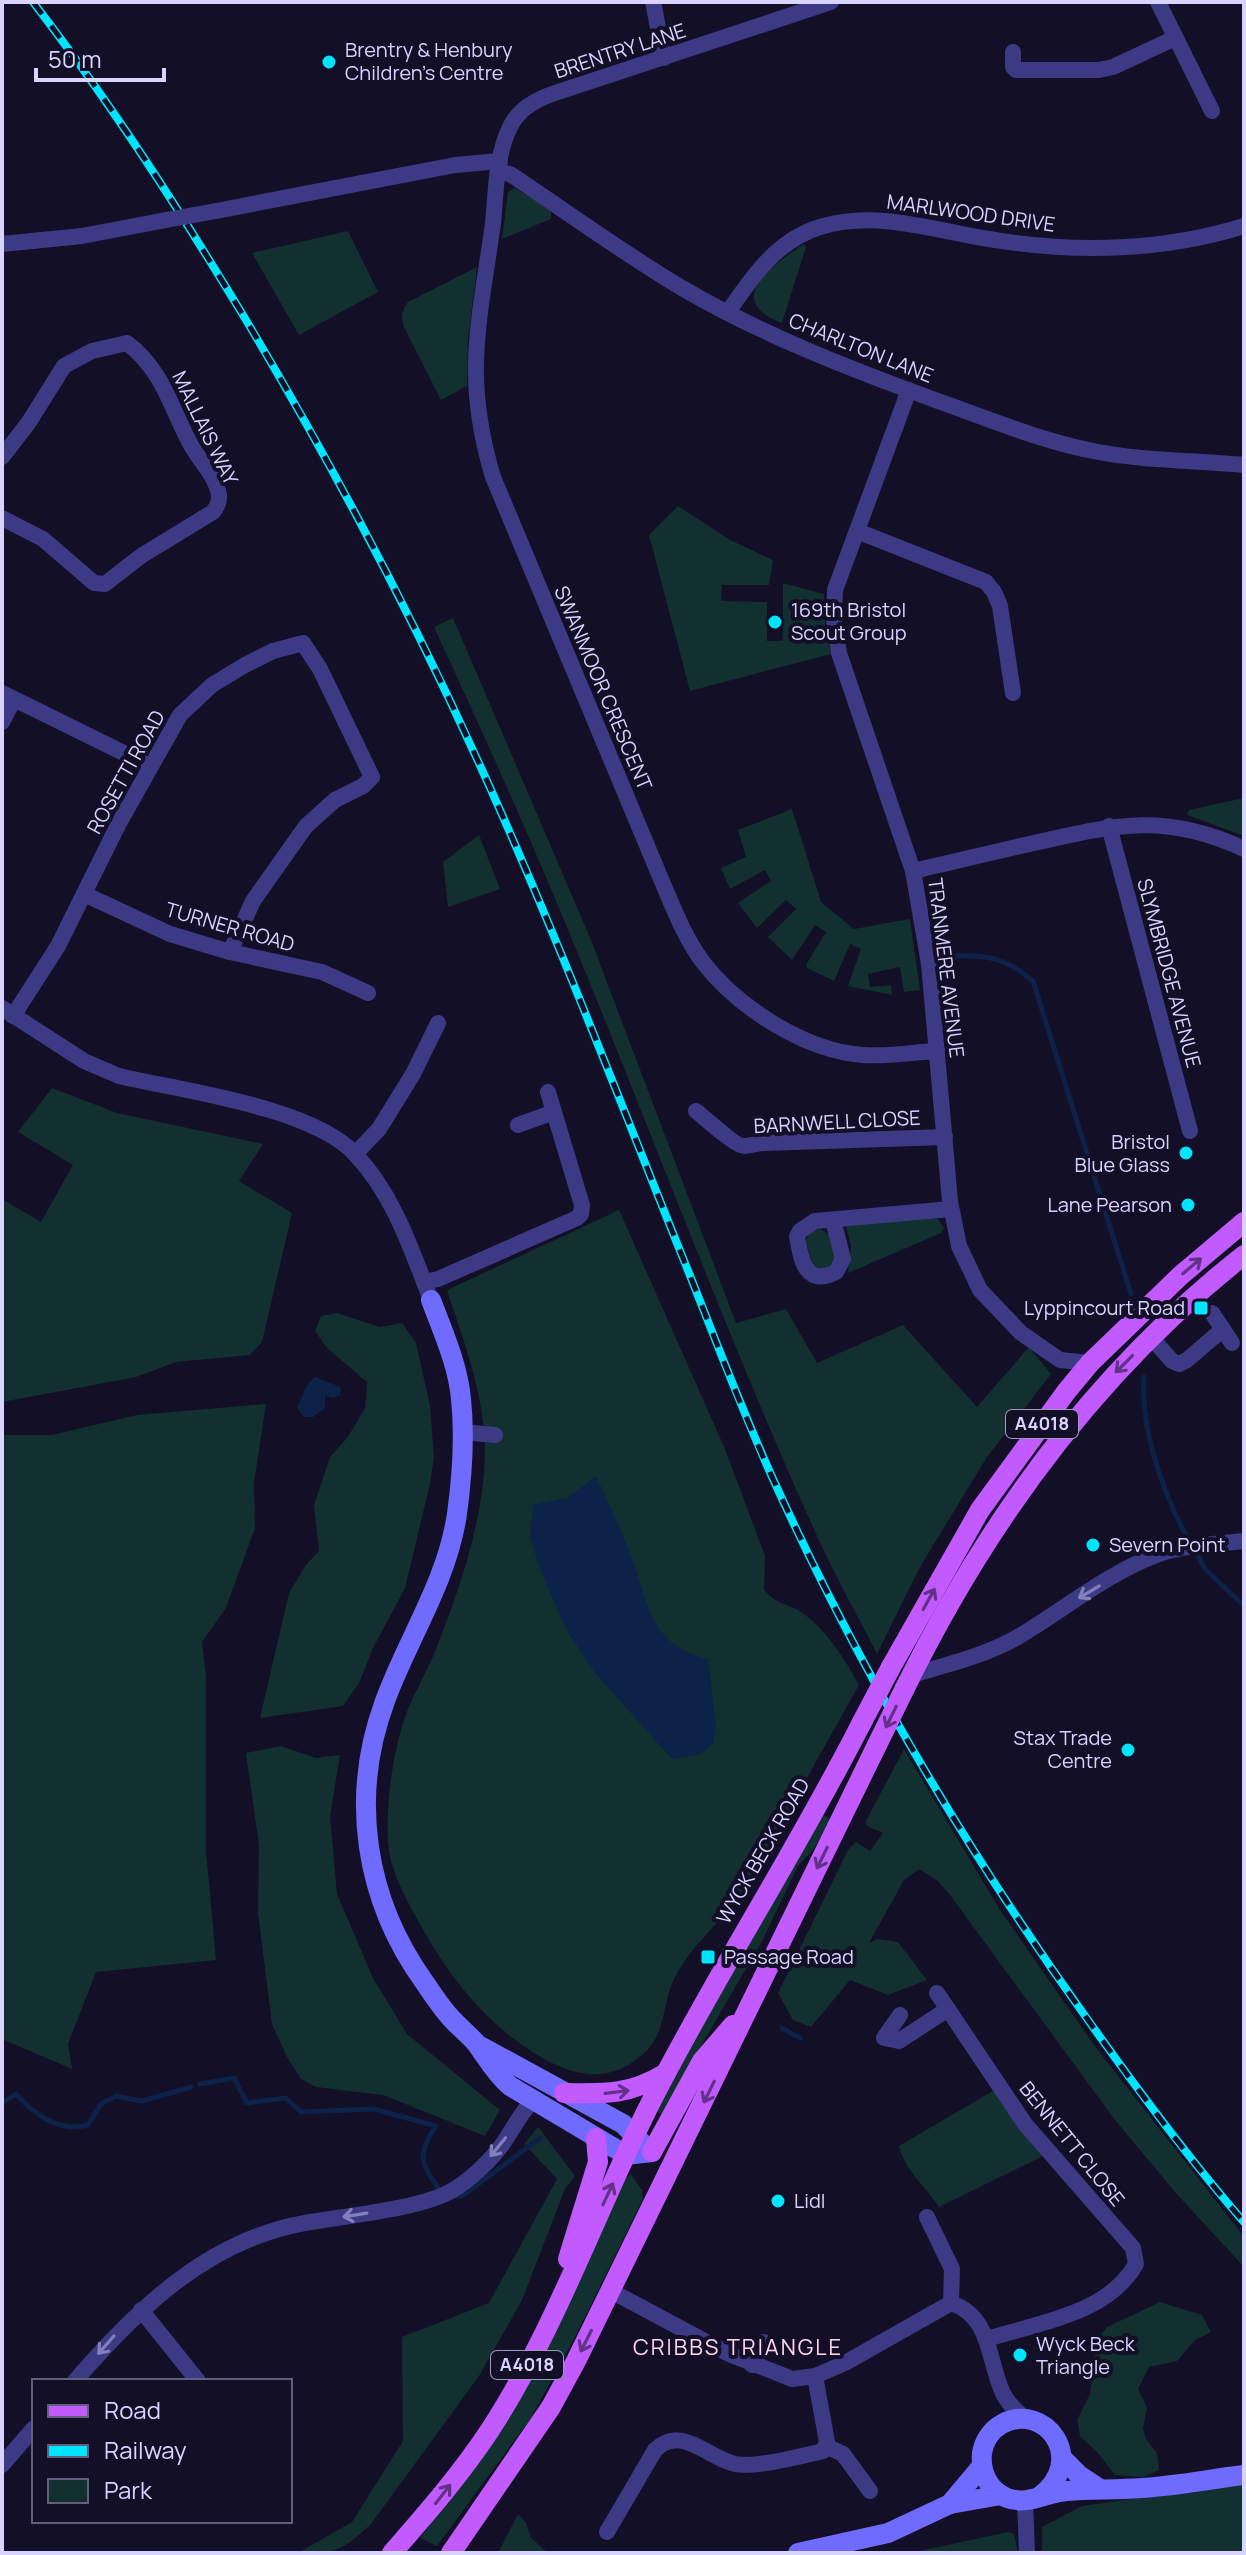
<svg xmlns="http://www.w3.org/2000/svg" width="1246" height="2555" font-family="Manrope,sans-serif">
<rect width="100%" height="100%" fill="#130f26"/>
<g fill="#12302f">
<polygon points="515,188 551,209 551,219 502,239 508,192"/>
<polygon points="348,231 378,292 299,335 252,253"/>
<path d="M804 244 806 247 782 323C722 300 772 265 804 244Z"/>
<path d="M477 267 468 339 467 386 441 400 404 327C401 316 401 311 408 302Z"/>
<polygon points="678,506 730,540 773,560 769,585 722,585 721,601 767,602 767,641 783,641 783,583 824,594 825,623 831,654 690,691 649,535"/>
<path d="M453 618 591 940 736 1323 786 1309 817 1363 903 1325 977 1407 1029 1347 1051 1374 987 1457 920 1567 877 1654C859 1618 839 1583 822 1547 733 1352 659 1151 578 954 533 843 484 735 434 627Z"/>
<polygon points="1244,798 1244,836 1187,815 1189,810"/>
<polygon points="792,809 821,902 854,929 910,919 920,990 904,992 900,967 868,974 870,987 891,985 892,995 848,986 861,949 850,944 834,981 807,968 806,965 826,932 815,925 792,960 768,937 796,909 786,900 757,928 738,903 771,881 765,870 730,889 721,868 746,857 738,830"/>
<polygon points="479,835 500,889 448,907 443,862"/>
<polygon points="52,1088 117,1113 263,1144 239,1181 292,1213 262,1342 250,1355 176,1362 136,1377 2,1402 2,1199 41,1222 73,1165 18,1132"/>
<path d="M619 1210 725 1449 765 1556 764 1590C779 1605 779 1601 796 1609 823 1624 845 1659 859 1685 834 1730 809 1774 784 1819 772 1841 761 1864 747 1886 725 1919 692 1943 674 1979 660 2008 669 2035 637 2059 604 2085 567 2074 534 2053 487 2023 451 1980 424 1931 411 1908 398 1886 391 1861 382 1824 392 1754 405 1717 413 1695 425 1675 434 1654 459 1591 484 1520 485 1452 485 1395 464 1343 447 1290Z"/>
<polygon points="934,1214 934,1219 938,1219 944,1228 941,1233 848,1273 851,1247 846,1226"/>
<polygon points="820,1229 828,1234 836,1257 831,1267 821,1270 812,1264 806,1241 809,1233"/>
<polygon points="337,1313 380,1327 402,1323 416,1343 430,1406 434,1457 430,1484 405,1588 373,1648 359,1683 343,1706 260,1718 289,1593 306,1565 319,1551 314,1505 330,1457 347,1438 365,1409 367,1382 327,1348 315,1331 321,1316"/>
<polygon points="266,1404 254,1483 255,1528 226,1608 202,1642 206,1676 206,1850 216,1960 96,1972 68,2044 72,2069 2,2039 2,1435 52,1435 137,1415"/>
<polygon points="281,1746 316,1758 340,1755 330,1816 337,1894 373,1978 407,2034 500,2110 485,2136 383,2095 316,2087 301,2079 287,2057 272,2024 258,1913 259,1845 246,1753"/>
<polygon points="904,1749 1000,1910 1094,2045 1244,2237 1244,2267 1175,2192 1115,2120 950,1895 938,1881 919,1869 904,1880 869,1943 877,1939 898,1942 927,1980 888,1995 850,1980 811,2027 793,2020 778,1993 848,1850 856,1842 870,1851 883,1833 867,1826 866,1821"/>
<polygon points="823,1815 831,1819 814,1849 798,1866 761,1943 684,2075 664,2116 656,2111 706,2016"/>
<path d="M996 2089 1019 2127 1043 2156 939 2207C925 2185 906 2173 899 2146Z"/>
<path d="M538 2127 575 2176 565 2189 522 2300 479 2376 371 2524C342 2551 337 2553 298 2553L352 2522 403 2441 402 2337 489 2303 557 2179 524 2144Z"/>
<polygon points="631,2174 642,2190 643,2199 575,2337 531,2418 437,2546 420,2538 485,2452 536,2372 625,2179"/>
<polygon points="1160,2302 1202,2315 1211,2332 1195,2340 1177,2361 1149,2367 1138,2389 1147,2408 1143,2428 1146,2439 1157,2453 1159,2470 1143,2477 1115,2475 1098,2453 1080,2436 1077,2420 1090,2394 1096,2341 1107,2327"/>
<polygon points="1244,2483 1244,2553 1042,2553 1042,2527 1082,2506"/>
<polygon points="518,2514 526,2523 531,2538 548,2553 498,2553"/>
<polygon points="1008,2532 1014,2534 1018,2553 910,2553"/>
</g>
<g fill="#0c2248">
<polygon points="315,1377 341,1387 340,1395 333,1398 325,1395 325,1408 313,1417 304,1417 297,1408 307,1385"/>
<path d="M596 1476C608 1502 621 1529 631 1556 650 1605 648 1644 708 1659L716 1726 713 1744 701 1754 672 1759 595 1673 567 1631 541 1572 530 1537 533 1505 569 1497Z"/>
</g>
<g fill="none" stroke-linecap="round" stroke-linejoin="round">
<g stroke="#0c2248" stroke-width="5">
<path d="M946 957C982 953 1005 957 1033 981L1131 1294"/>
<path d="M1144 1377C1140 1428 1163 1493 1187 1537"/>
<polyline points="1198,1556 1205,1569 1244,1606"/>
<polyline points="782,2028 800,2038"/>
<path d="M200 2084 234 2078 247 2103 286 2098 301 2112 374 2109 436 2126C417 2155 420 2162 440 2191"/>
<path d="M2 2103 16 2094C33 2114 60 2133 88 2125L101 2104 116 2096 142 2101 191 2087"/>
<polyline points="453,2196 462,2196 540,2138"/>
</g>
<g stroke="#3d3a85" stroke-width="16">
<polyline points="653,2 664,58"/>
<path d="M831 2 552 94C535 100 518 110 510 127 496 155 496 192 493 223 487 269 477 317 476 363 475 402 482 440 493 477L661 879C673 907 684 936 702 961 737 1007 805 1051 863 1055 887 1057 913 1052 937 1051"/>
<polyline points="1158,2 1212,111"/>
<polyline points="1013,52 1013,67 1016,70 1099,70 1113,67 1175,38"/>
<path d="M499 172 510 174C567 212 623 253 682 288 766 337 858 372 949 405 996 422 1043 441 1093 451 1143 461 1193 460 1244 465"/>
<polyline points="216,211 455,165 500,161"/>
<polyline points="2,244 82,236 166,220"/>
<path d="M728 312C752 277 777 240 820 227 879 209 937 232 995 240 1077 253 1165 251 1244 226"/>
<polyline points="909,390 835,590 834,620 839,653 913,871 929,964 950,1201 959,1246 980,1290 1021,1333 1060,1360 1090,1363"/>
<path d="M2 457 29 422 64 366 92 351 127 343C163 370 171 409 192 447 201 462 216 477 219 495 220 502 217 507 213 512L141 556 105 584 94 583 43 539 2 518"/>
<polyline points="857,531 986,582 994,592 1000,606 1013,693"/>
<polyline points="2,693 150,766"/>
<polyline points="2,722 14,699"/>
<polyline points="1109,826 1190,1131"/>
<path d="M913 871C953 862 993 852 1034 843 1114 825 1165 812 1244 849"/>
<polyline points="84,894 170,934 230,952 322,972 368,993"/>
<path d="M2 1008 84 1061 119 1076C183 1091 311 1107 355 1154 394 1195 411 1249 431 1300"/>
<polyline points="13,1016 58,946 119,823 180,715 212,685 245,665 273,651 303,643 320,669 372,777 363,786 335,800 306,826 253,901 230,952"/>
<path d="M696 1111C705 1118 737 1147 744 1146 750 1146 758 1143 764 1143L945 1137"/>
<polyline points="518,1125 554,1112"/>
<polyline points="355,1154 379,1129 413,1074 438,1023"/>
<path d="M833 1220 843 1259 836 1272C805 1287 801 1260 797 1236L800 1231 815 1221 951 1209"/>
<polyline points="424,1282 438,1279 577,1218 581,1214 582,1205 548,1092"/>
<polyline points="1212,1313 1232,1343"/>
<polyline points="1151,1337 1172,1361 1179,1364 1187,1360 1223,1329"/>
<polyline points="462,1432 495,1435"/>
<path d="M912 1675C946 1665 984 1656 1016 1638 1062 1611 1109 1572 1159 1554 1186 1545 1216 1544 1244 1541"/>
<path d="M937 1993 1025 2124 1133 2248 1136 2264C1108 2314 1038 2323 987 2339"/>
<polyline points="900,2015 884,2038 899,2041 948,2009"/>
<polyline points="927,2217 952,2269 951,2303"/>
<path d="M611 2291 727 2353 792 2379 815 2376 845 2363 951 2303C991 2316 988 2360 1002 2391 1007 2403 1016 2411 1026 2419"/>
<polyline points="141,2310 198,2381"/>
<polyline points="752,2365 764,2342"/>
<path d="M75 2381C137 2309 208 2240 305 2223 344 2216 422 2209 453 2190 470 2180 490 2161 502 2145 513 2129 520 2114 533 2100"/>
<polyline points="826,2446 843,2454 870,2491"/>
<polyline points="2,2465 34,2428"/>
<polyline points="1025,2500 1027,2553"/>
<path d="M607 2532 655 2450C681 2424 706 2457 735 2464 757 2468 801 2456 823 2451L827 2442 815 2376"/>
</g>
<g stroke="#6f6bff" stroke-width="20">
<path d="M431 1300C443 1332 458 1365 461 1399 465 1436 462 1477 457 1514 447 1582 408 1638 385 1701 349 1798 365 1900 425 1983 433 1995 441 2007 450 2017 458 2026 468 2034 476 2043 487 2058 495 2073 510 2086L626 2155 652 2152"/>
<polyline points="482,2047 623,2124 645,2146"/>
<polyline points="1062,2458 1079,2475 1100,2489"/>
<path d="M1039 2497C1089 2460 1045 2401 1002 2424 991 2430 984 2441 982 2453 980 2472 989 2491 1007 2498 1028 2506 1047 2492 1067 2491 1091 2489 1116 2490 1141 2488 1175 2486 1210 2479 1244 2475"/>
<polyline points="950,2504 982,2466"/>
<polyline points="798,2553 888,2533 950,2504 1001,2495"/>
</g>
<g stroke="#c25bff" stroke-width="20">
<polyline points="891,1667 980,1510 1066,1392 1090,1363 1180,1276 1244,1222"/>
<path d="M905 1688C987 1521 1098 1370 1244 1255"/>
<path d="M564 2093C605 2094 630 2095 666 2073"/>
<polyline points="652,2152 702,2061 733,2025"/>
<polyline points="568,2259 598,2162 596,2138"/>
<path d="M392 2553C426 2514 461 2474 490 2430 558 2325 598 2205 655 2094 720 1968 797 1850 861 1724"/>
<polyline points="451,2553 551,2407 576,2361 877,1745"/>
</g>
<defs>
<path id="rail" d="M33 2C111 103 180 211 246 320 333 466 413 617 483 772 557 935 620 1102 687 1268 717 1343 745 1419 779 1492 864 1678 969 1854 1088 2020 1137 2089 1188 2158 1244 2222"/>
</defs>
<use href="#rail" stroke="#00e5ff" stroke-width="8"/>
<use href="#rail" stroke="#130f26" stroke-width="5" stroke-dasharray="15" stroke-linecap="butt"/>
<polyline stroke="#3d3a85" stroke-width="16" points="166,220 216,211"/>
<g stroke="#c25bff" stroke-width="20">
<polyline points="861,1724 891,1667"/>
<polyline points="877,1745 905,1688"/>
</g>
</g>
<defs><path id="oneway-shaft" d="M-6 0H5M1.5-3L5.5 0L1.5 3" fill="none" stroke-width="1.6" stroke-linecap="round" stroke-linejoin="round" transform="scale(2)"/></defs>
<g stroke="#623188">
<use href="#oneway-shaft" transform="translate(1192 1266) rotate(-40)"/>
<use href="#oneway-shaft" transform="translate(1124 1364) rotate(135)"/>
<use href="#oneway-shaft" transform="translate(929 1599) rotate(-61)"/>
<use href="#oneway-shaft" transform="translate(891 1717) rotate(116)"/>
<use href="#oneway-shaft" transform="translate(822 1858) rotate(116)"/>
<use href="#oneway-shaft" transform="translate(617 2092) rotate(-7)"/>
<use href="#oneway-shaft" transform="translate(709 2092) rotate(116)"/>
<use href="#oneway-shaft" transform="translate(608 2194) rotate(-65)"/>
<use href="#oneway-shaft" transform="translate(586 2341) rotate(117)"/>
<use href="#oneway-shaft" transform="translate(443 2494) rotate(-52)"/>
</g>
<g stroke="#837fbc">
<use href="#oneway-shaft" transform="translate(1089 1592) rotate(149)"/>
<use href="#oneway-shaft" transform="translate(498 2147) rotate(129)"/>
<use href="#oneway-shaft" transform="translate(355 2215) rotate(171)"/>
<use href="#oneway-shaft" transform="translate(106 2345) rotate(131)"/>
</g>
<g fill="#00e5ff" stroke="#130f26" stroke-width="3">
<circle cx="329" cy="62" r="8"/>
<circle cx="775" cy="622" r="8"/>
<circle cx="1186" cy="1153" r="8"/>
<circle cx="1188" cy="1205" r="8"/>
<rect x="1193" y="1300" width="16" height="16" rx="4"/>
<circle cx="1093" cy="1545" r="8"/>
<circle cx="1128" cy="1750" r="8"/>
<rect x="700" y="1949" width="16" height="16" rx="4"/>
<circle cx="778" cy="2201" r="8"/>
<circle cx="1020" cy="2355" r="8"/>
</g>
<g text-anchor="middle" stroke-width="8" stroke-linejoin="round" paint-order="stroke">
<g fill="#130f26" stroke="#9e99be" stroke-width="2">
<rect x="1006" y="1410" width="72" height="28" rx="6"/>
<rect x="491" y="2351" width="72" height="28" rx="6"/>
</g>
<g font-size="18" font-weight="bold" fill="#d9d4ff">
<text x="1042" y="1430">A4018</text>
<text x="527" y="2371">A4018</text>
</g>
<g font-size="20" fill="#d9d4ff" stroke="#130f26" text-anchor="start">
<text x="345" y="57">Brentry &amp; Henbury<tspan x="345" dy="23">Children's Centre</tspan></text>
<text x="791" y="617">169th Bristol<tspan x="791" dy="23">Scout Group</tspan></text>
<text x="1170" y="1149" text-anchor="end">Bristol<tspan x="1170" dy="23">Blue Glass</tspan></text>
<text x="1172" y="1212" text-anchor="end">Lane Pearson</text>
<text x="1185" y="1315" text-anchor="end">Lyppincourt Road</text>
<text x="1109" y="1552">Severn Point</text>
<text x="1112" y="1745" text-anchor="end">Stax Trade<tspan x="1112" dy="23">Centre</tspan></text>
<text x="724" y="1964">Passage Road</text>
<text x="794" y="2208">Lidl</text>
<text x="1036" y="2351">Wyck Beck<tspan x="1036" dy="23">Triangle</tspan></text>
</g>
<g font-size="20" fill="#d9d4ff" stroke="#130f26">
<text transform="translate(620 51) rotate(-18)" y="7">BRENTRY LANE</text>
<text transform="translate(971 213) rotate(8)" y="7">MARLWOOD DRIVE</text>
<text transform="translate(861 348) rotate(22)" y="7">CHARLTON LANE</text>
<text transform="translate(205 428) rotate(64)" y="7">MALLAIS WAY</text>
<text transform="translate(603 688) rotate(67)" y="7">SWANMOOR CRESCENT</text>
<text transform="translate(126 772) rotate(-61)" y="7">ROSETTI ROAD</text>
<text transform="translate(230 927) rotate(16)" y="7">TURNER ROAD</text>
<text transform="translate(946 968) rotate(83)" y="7">TRANMERE AVENUE</text>
<text transform="translate(1169 973) rotate(75)" y="7">SLYMBRIDGE AVENUE</text>
<text transform="translate(837 1122) rotate(-3)" y="7">BARNWELL CLOSE</text>
<text transform="translate(763 1851) rotate(-60)" y="7">WYCK BECK ROAD</text>
<text transform="translate(1072 2144) rotate(51)" y="7">BENNETT CLOSE</text>
</g>
<g font-size="22" letter-spacing="2" fill="#ffd6f0" stroke="#130f26">
<text x="738" y="2355">CRIBBS TRIANGLE</text>
</g>
</g>
<rect width="1246" height="2555" fill="none" stroke="#d9d4ff" stroke-width="8"/>
<rect x="32" y="2379" width="260" height="144" fill="#130f26" stroke="#625e7d" stroke-width="2"/>
<rect x="48" y="2405" width="40" height="12" fill="#c25bff" stroke="#625e7d" stroke-width="2"/>
<text x="104" y="2419" font-size="24" fill="#d9d4ff">Road</text>
<rect x="48" y="2445" width="40" height="12" fill="#00e5ff" stroke="#625e7d" stroke-width="2"/>
<text x="104" y="2459" font-size="24" fill="#d9d4ff">Railway</text>
<rect x="48" y="2479" width="40" height="24" fill="#12302f" stroke="#625e7d" stroke-width="2"/>
<text x="104" y="2499" font-size="24" fill="#d9d4ff">Park</text>
<path d="M36 68v12h128v-12" fill="none" stroke="#d9d4ff" stroke-width="4"/>
<text x="48" y="68" font-size="24" fill="#d9d4ff" stroke="#130f26" stroke-width="6" paint-order="stroke">50 m</text>
</svg>
